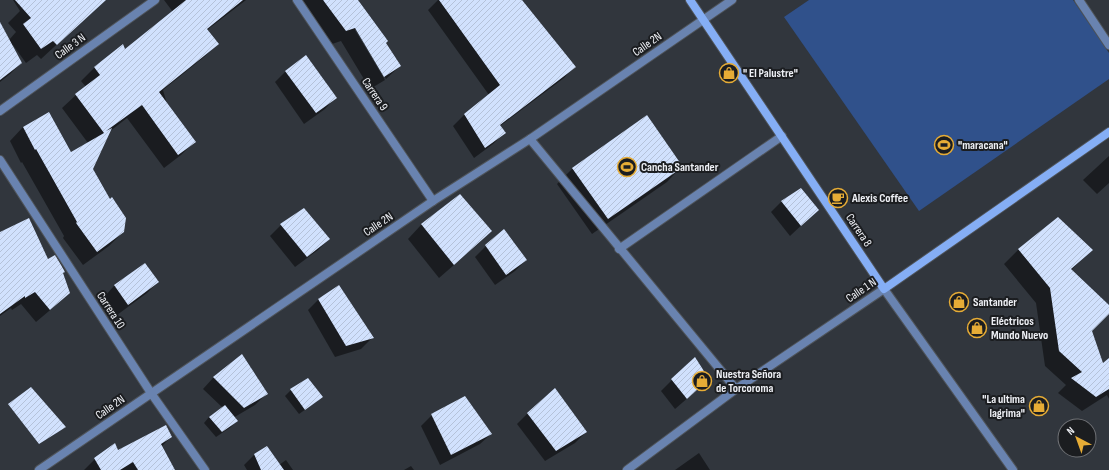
<svg xmlns="http://www.w3.org/2000/svg" width="1109" height="470" font-family="'Sofia Sans Condensed',sans-serif">
<defs>
<pattern id="building-hatch" width="6" height="6" patternUnits="userSpaceOnUse"><rect width="6" height="6" fill="#d1e1fd"/><path d="M-1 1l2-2M0 6l6-6M5 7l2-2" fill="none" stroke="#b5c2d9"/></pattern>
</defs>
<rect width="100%" height="100%" fill="#31363d"/>
<polygon fill="#30518b" points="809,0 1073,0 1109,53 1109,79 919,211 784,17"/>
<g fill="#0007">
<polygon points="13,0 103,0 104,1 41,59 37,55 26,63 13,45 12,46 21,63 10,74 0,82 0,43 9,40 16,32 8,23 20,11"/>
<polygon points="164,0 246,0 207,30 218,44 204,57 163,90 167,104 195,141 181,155 164,168 127,118 109,132 92,169 123,232 109,246 83,265 63,238 64,236 22,162 21,163 10,141 23,127 70,153 88,143 62,108 76,95 86,87 81,81 95,67 125,50 173,12"/>
<polygon points="300,0 357,0 400,66 386,79 359,33 356,29 355,30 385,80 370,89 341,41 332,44"/>
<polygon points="438,0 521,0 574,67 564,78 500,126 504,133 493,144 474,158 453,126 464,115 489,95 428,10"/>
<polygon points="286,71 335,98 325,109 304,124 275,82"/>
<polygon points="1109,156 1109,183 1097,194 1083,180"/>
<polygon points="682,166 667,182 592,234 557,184 572,169"/>
<polygon points="460,195 491,231 477,245 439,278 408,239 421,225"/>
<polygon points="782,201 807,220 790,236 771,212"/>
<polygon points="1058,218 1092,250 1071,270 1109,306 1109,313 1091,331 1102,364 1109,360 1109,399 1107,395 1082,411 1058,393 1066,385 1045,366 1036,303 1004,264 1018,250"/>
<polygon points="281,225 329,239 318,250 295,267 270,236"/>
<polygon points="0,233 48,260 62,274 69,293 55,306 36,322 21,304 12,310 11,308 0,316"/>
<polygon points="486,246 526,260 515,271 495,285 475,257"/>
<polygon points="144,264 158,282 147,293 117,315 104,297 114,286"/>
<polygon points="319,299 372,338 361,349 335,357 308,310"/>
<polygon points="241,356 266,394 255,405 233,418 236,421 231,427 216,437 204,423 209,417 223,408 203,389 213,378"/>
<polygon points="694,358 697,390 675,409 661,391"/>
<polygon points="308,379 321,397 316,402 299,414 285,396 291,390"/>
<polygon points="528,413 586,432 575,443 545,461 517,424"/>
<polygon points="432,415 491,434 480,444 440,465 421,426"/>
<polygon points="171,437 161,447 173,470 84,470 95,459 118,451"/>
<polygon points="267,448 279,465 286,460 293,470 247,470 244,465 254,455"/>
<polygon points="699,453 710,470 674,470 675,470"/>
<polygon points="411,466 414,470 404,470"/>
</g>
<g fill="url(#building-hatch)">
<polygon points="15,0 106,0 57,45 53,41 41,49 23,24 31,18"/>
<polygon points="186,0 243,0 207,29 219,44 159,92 196,142 178,155 142,105 106,131 112,128 93,169 110,199 112,197 126,218 124,232 97,252 76,223 77,222 36,149 35,150 23,127 49,112 71,152 104,133 75,94 100,75 94,67 123,44 125,49"/>
<polygon points="323,0 358,0 388,41 386,43 401,66 384,77 355,28 346,31"/>
<polygon points="439,0 522,0 576,67 500,125 506,133 485,148 464,114 500,85"/>
<polygon points="0,22 22,63 0,80"/>
<polygon points="306,55 337,98 316,113 285,71"/>
<polygon points="647,115 683,167 608,219 572,168"/>
<polygon points="801,188 819,210 801,226 781,201"/>
<polygon points="460,194 492,231 454,265 421,224"/>
<polygon points="304,208 330,239 307,257 280,224"/>
<polygon points="1058,217 1093,250 1071,269 1109,305 1109,314 1092,331 1103,363 1109,358 1109,389 1096,397 1071,378 1082,372 1059,351 1050,288 1018,249"/>
<polygon points="29,218 48,259 55,255 61,265 65,272 63,273 70,293 50,310 35,292 25,298 25,296 0,314 0,232"/>
<polygon points="504,229 527,260 506,275 485,245"/>
<polygon points="145,263 159,282 128,305 114,285"/>
<polygon points="339,285 374,338 346,346 318,299"/>
<polygon points="242,354 268,394 244,408 213,377"/>
<polygon points="695,357 709,379 687,399 671,379"/>
<polygon points="308,378 323,397 305,410 290,389"/>
<polygon points="31,387 66,427 39,444 8,404"/>
<polygon points="555,388 587,432 556,451 527,413"/>
<polygon points="465,396 492,434 451,455 431,414"/>
<polygon points="225,405 238,421 222,432 209,417"/>
<polygon points="166,425 172,437 161,444 175,470 138,470 133,462 120,470 101,470 94,458 115,443 118,450"/>
<polygon points="267,446 284,470 261,470 254,454"/>
</g>
<g fill="none" stroke-linecap="round" stroke-linejoin="round">
<defs>
<g id="street">
<polyline points="297,0 433,201"/>
<polyline points="1079,0 1109,45"/>
<polyline points="0,111 155,0"/>
<polyline points="530,139 736,389"/>
<polyline points="0,160 151,393 205,470"/>
<polyline points="619,249 782,136"/>
<polyline points="39,470 433,201 530,139 732,0"/>
<polyline points="627,470 736,389 884,289 1013,470"/>
</g>
<polyline id="secondary" points="690,0 884,289 1109,132"/>
</defs>
<use href="#street" stroke="#4f545a" stroke-width="10"/>
<use href="#secondary" stroke="#4f545a" stroke-width="10"/>
<use href="#street" stroke="#6983b0" stroke-width="8"/>
<use href="#secondary" stroke="#85aef5" stroke-width="8"/>
</g>
<defs>
<symbol id="shop-ring" viewBox="-11 -11 22 22"><circle r="9.5" fill="#1b1d20" stroke="#e6ac36" stroke-width="1.5"/><path d="M-5-2.5h2.3a2.7 3.5 0 0 1 5.4 0H5L5.5 6h-11ZM-1.5-2.5h3a1.5 2.3 0 0 0-3 0Z" fill="#e6ac36"/></symbol>
<symbol id="stadium-ring" viewBox="-11 -11 22 22"><circle r="9.5" fill="#1b1d20" stroke="#e6ac36" stroke-width="1.5"/><path d="M0-5a6.5 5 0 1 0 0 10a6.5 5 0 1 0 0-10ZM-3.5-1.8h7v3.6h-7Z" fill="#e6ac36"/></symbol>
<symbol id="cafe-ring" viewBox="-11 -11 22 22"><circle r="9.5" fill="#1b1d20" stroke="#e6ac36" stroke-width="1.5"/><path d="M-5.5-4.5H6V0H3Q3 3.5 0 3.5H-2.5Q-5.5 3.5-5.5 0ZM3-3.2v2h1.7v-2ZM-6 4.5H4V6H-6Z" fill="#e6ac36"/></symbol>
</defs>
<g fill-rule="evenodd">
<use href="#shop-ring" x="718" y="62" width="22" height="22"/>
<use href="#stadium-ring" x="933" y="134" width="22" height="22"/>
<use href="#stadium-ring" x="616" y="156" width="22" height="22"/>
<use href="#cafe-ring" x="827" y="187" width="22" height="22"/>
<use href="#shop-ring" x="948" y="291" width="22" height="22"/>
<use href="#shop-ring" x="966" y="317" width="22" height="22"/>
<use href="#shop-ring" x="691" y="370" width="22" height="22"/>
<use href="#shop-ring" x="1028" y="395" width="22" height="22"/>
</g>
<g text-anchor="middle" stroke-width="4" stroke-linejoin="round" paint-order="stroke">
<g font-size="12" fill="#eef0f5" stroke="#1b1d20">
<text transform="translate(647 44) rotate(-35)" y="4">Calle 2N</text>
<text transform="translate(70 46) rotate(-36)" y="4">Calle 3 N</text>
<text transform="translate(375 94) rotate(56)" y="4">Carrera 9</text>
<text transform="translate(378 224) rotate(-34)" y="4">Calle 2N</text>
<text transform="translate(859 230) rotate(56)" y="4">Carrera 8</text>
<text transform="translate(861 290) rotate(-34)" y="4">Calle 1 N</text>
<text transform="translate(111 310) rotate(57)" y="4">Carrera 10</text>
<text transform="translate(110 407) rotate(-35)" y="4">Calle 2N</text>
</g>
<g font-size="12" font-weight="bold" fill="#eef0f5" stroke="#1b1d20" text-anchor="start">
<text x="743" y="77">" El Palustre"</text>
<text x="958" y="149">"maracana"</text>
<text x="641" y="171">Cancha Santander</text>
<text x="852" y="202">Alexis Coffee</text>
<text x="973" y="306">Santander</text>
<text x="991" y="325">Eléctricos<tspan x="991" dy="14">Mundo Nuevo</tspan></text>
<text x="716" y="378">Nuestra Señora<tspan x="716" dy="14">de Torcoroma</tspan></text>
<text x="1025" y="403" text-anchor="end">"La ultima<tspan x="1025" dy="14">lagrima"</tspan></text>
</g>
</g>
<g transform="translate(1077 438) rotate(319)"><circle r="19" fill="#1b1d20" stroke="#6f7175"/>
<path d="M0-3L7 15L0 10L-7 15Z" fill="#e6ac36"/>
<text y="-6" font-size="11" font-weight="bold" text-anchor="middle" fill="#eef0f5">N</text>
</g>
</svg>
